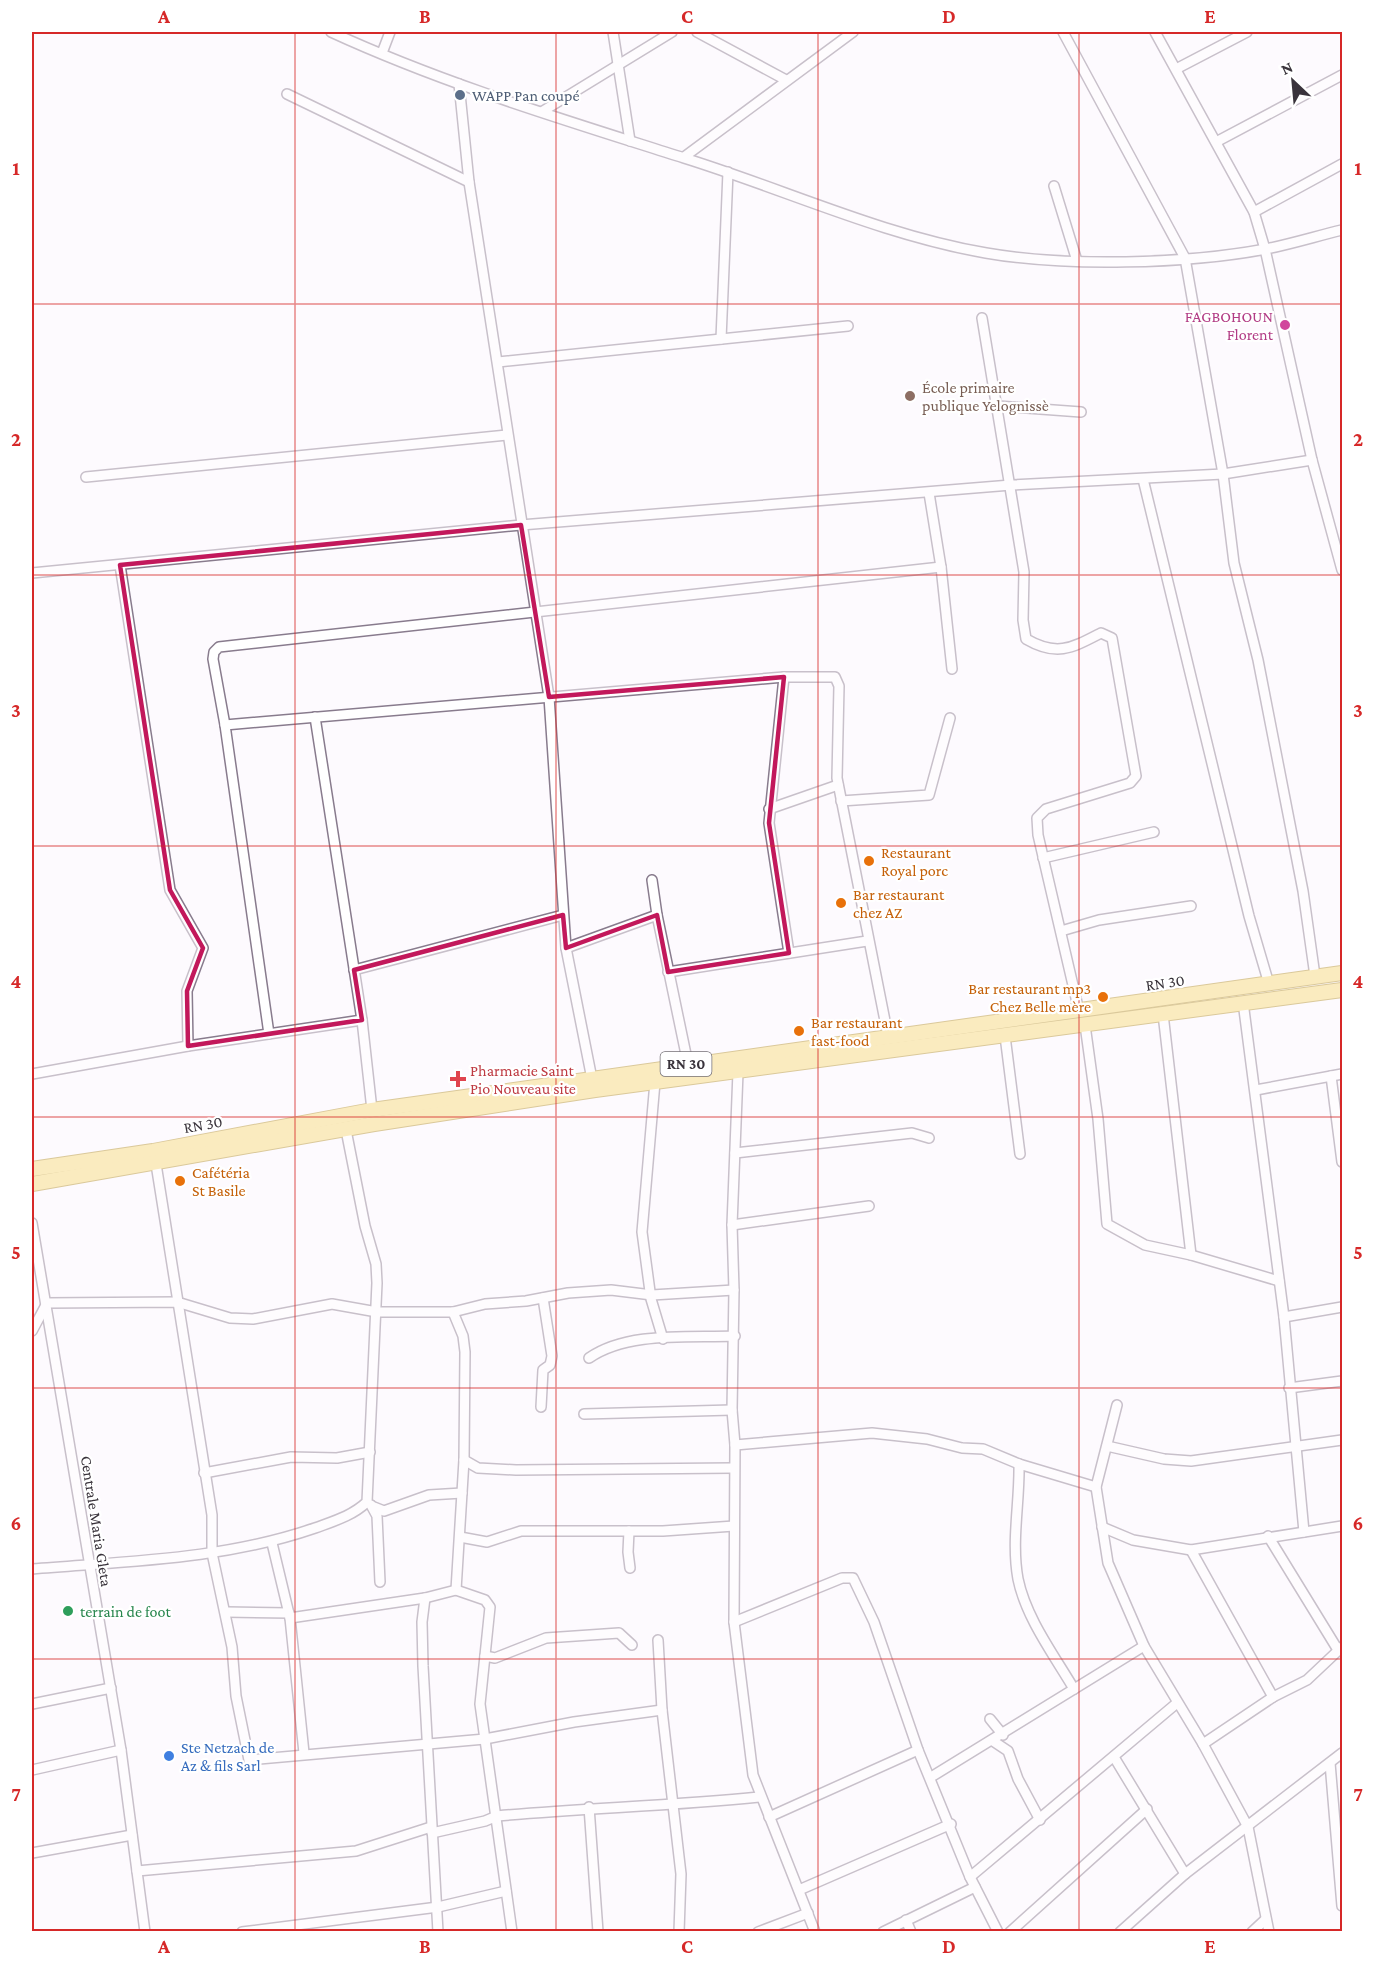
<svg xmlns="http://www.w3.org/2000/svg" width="1374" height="1963" font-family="'Crimson Pro',serif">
<rect width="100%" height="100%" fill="#fdfafe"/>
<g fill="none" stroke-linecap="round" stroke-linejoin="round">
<defs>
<g id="street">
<path d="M331 32C444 84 565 120 684 158 784 189 882 235 986 253 1066 267 1186 264 1266 249 1291 244 1317 236 1342 230"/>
<polyline points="613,32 630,141"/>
<polyline points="697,32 786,80"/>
<polyline points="1063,32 1185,258 1223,474 1234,563 1258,660 1303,891 1315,976"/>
<polyline points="1155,32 1254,212 1265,249 1312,460 1342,570"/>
<polyline points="382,53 390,32"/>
<polyline points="1176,69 1247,32"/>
<polyline points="459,84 469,182 549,697 566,948 592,1079"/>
<polyline points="287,94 469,182"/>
<polyline points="543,111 672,32"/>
<polyline points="1216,142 1342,75"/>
<polyline points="684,157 853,32"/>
<polyline points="1054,186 1077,261"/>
<polyline points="1254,212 1342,164"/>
<path d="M982 318 1024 572 1023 620 1026 639C1057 657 1072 648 1101 633L1112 638 1136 776 1130 783 1046 809 1037 818 1038 835 1079 1011"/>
<polyline points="721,339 728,172"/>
<polyline points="498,362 848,326"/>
<polyline points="998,406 1081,412"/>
<polyline points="86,477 507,435"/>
<polyline points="1143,479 1249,916 1269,984"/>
<polyline points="929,493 941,567 952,669"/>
<polyline points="120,565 170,890 203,948 187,991 188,1046"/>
<polyline points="32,573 521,525 1011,485 1223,474 1312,460"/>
<polyline points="784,677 769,823 789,953"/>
<polyline points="315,717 362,1020 372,1110"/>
<polyline points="225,725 784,677 835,677 839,686 837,778 888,1036"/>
<polyline points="841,801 929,795 950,718"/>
<polyline points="769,809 838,785"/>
<polyline points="1043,858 1154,832"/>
<polyline points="652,880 657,915"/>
<polyline points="1061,931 1099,920 1191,906"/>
<polyline points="566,948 657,915 688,1064"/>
<polyline points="354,970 563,915"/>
<polyline points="668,972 867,941"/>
<polyline points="1243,1002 1284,1317 1304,1532"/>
<polyline points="1163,1014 1191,1255"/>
<polyline points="1085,1025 1098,1119 1107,1224 1145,1245 1191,1255 1279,1281"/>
<polyline points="269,1034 225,725 213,659 214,652 219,647 941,567"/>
<polyline points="1005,1036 1020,1154"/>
<polyline points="738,1072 732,1225 734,1290 732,1410 735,1445 734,1622 753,1775 815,1932"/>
<polyline points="32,1074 188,1046 362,1020"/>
<polyline points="1331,1076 1342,1162"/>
<polyline points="655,1082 642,1232 651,1299 663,1339"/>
<polyline points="1256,1090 1342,1074"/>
<polyline points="735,1153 912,1133 929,1138"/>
<polyline points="156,1164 212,1515 212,1553 232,1647 236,1696 249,1760 485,1739 574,1722 662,1710"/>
<polyline points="32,1223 121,1750 145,1932"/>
<polyline points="732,1225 869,1206"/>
<polyline points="453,1312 463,1336 465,1352 464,1460 456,1590"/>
<polyline points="1284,1317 1342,1307"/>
<polyline points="32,1331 47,1303 177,1302 230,1318 253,1319 332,1304 377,1312 453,1312 485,1304 526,1301 568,1293 611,1290 652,1295 734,1290"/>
<path d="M589 1358C628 1331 689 1338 735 1336"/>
<polyline points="1289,1388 1342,1381"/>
<polyline points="1117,1405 1096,1487 1108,1563 1144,1646 1203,1744 1248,1827 1269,1932"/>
<polyline points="541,1407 543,1370 550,1365 552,1356 543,1298"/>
<polyline points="584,1414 732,1410"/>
<polyline points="735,1445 872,1433 927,1439 962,1448 983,1449 1019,1464"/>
<polyline points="1107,1446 1164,1459 1191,1461 1342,1440"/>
<polyline points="464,1460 478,1468 516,1470 733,1468"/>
<polyline points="204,1473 291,1457 337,1458 370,1452"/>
<polyline points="371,1505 377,1516 380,1582"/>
<polyline points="374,1507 384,1511 429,1495 462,1493"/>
<polyline points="1102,1527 1133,1540 1191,1550 1342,1526"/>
<polyline points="629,1531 628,1552 630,1568"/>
<polyline points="1268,1536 1338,1650"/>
<polyline points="460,1537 487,1542 521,1531 663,1531 734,1526"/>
<polyline points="272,1543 290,1618 304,1753"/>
<polyline points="1191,1550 1273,1697"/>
<path d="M32 1569C128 1561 222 1560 315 1528 334 1521 352 1516 367 1502L377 1283 376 1264 365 1226 346 1130"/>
<polyline points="425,1598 422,1622 423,1666 438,1932"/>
<polyline points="226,1612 289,1613"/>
<polyline points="290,1618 425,1598 456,1590 485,1600 490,1607 480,1704 512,1932"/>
<polyline points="734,1622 842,1578 853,1578 874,1622 918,1750 970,1877 998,1932"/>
<polyline points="658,1640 662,1710 681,1874 679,1932"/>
<polyline points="485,1656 495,1658 546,1638 619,1633 632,1645"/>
<path d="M1074 1689C1054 1655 1026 1618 1018 1579 1011 1541 1020 1501 1019 1464L1096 1487"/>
<polyline points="32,1704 111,1688"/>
<polyline points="990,1719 1003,1735"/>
<polyline points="993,1741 1008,1751 1018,1779 1040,1820"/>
<polyline points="1203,1744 1273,1697 1307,1680 1342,1647"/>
<polyline points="1114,1757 1185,1874"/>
<polyline points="1330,1763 1342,1906"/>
<polyline points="32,1770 121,1750"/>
<polyline points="931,1777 1144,1646"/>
<polyline points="589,1807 598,1932"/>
<polyline points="769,1817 918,1750"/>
<path d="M432 1833 485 1821 497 1816C584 1808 672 1806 759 1797"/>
<polyline points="32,1853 132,1835"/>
<polyline points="137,1871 356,1851 431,1827"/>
<polyline points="970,1877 1177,1703"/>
<polyline points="799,1890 951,1824"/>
<polyline points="906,1920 911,1932"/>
<polyline points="242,1932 438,1907 506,1891"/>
<polyline points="758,1932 808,1913"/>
<polyline points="883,1932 975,1887"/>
<polyline points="1010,1932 1147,1809"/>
<polyline points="1120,1932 1185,1874 1342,1753"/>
<polyline points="1252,1932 1266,1919"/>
</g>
<g id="primary">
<polyline points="32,1169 153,1151 372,1110 1342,973"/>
<polyline points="32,1184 374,1124 595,1090 1342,990"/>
</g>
</defs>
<use href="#street" stroke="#887b8d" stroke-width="12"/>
<use href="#primary" stroke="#b08e24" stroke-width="16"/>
<use href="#street" stroke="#fff" stroke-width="9"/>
<use href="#primary" stroke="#f6d974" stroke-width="14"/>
</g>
<path d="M0 0H1374V1963H0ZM521 525 549 697 784 677 769 823 789 953 668 972 657 915 566 948 563 915 354 970 362 1020 188 1046 187 991 203 948 170 890 120 565Z" fill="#fdfafe" fill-opacity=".55" fill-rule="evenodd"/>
<path fill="none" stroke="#c2185b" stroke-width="4.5" stroke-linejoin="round" d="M521 525 549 697 784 677 769 823 789 953 668 972 657 915 566 948 563 915 354 970 362 1020 188 1046 187 991 203 948 170 890 120 565Z"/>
<path fill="none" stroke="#d62828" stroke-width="1.5" stroke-opacity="0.55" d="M295 32V1932M556 32V1932M818 32V1932M1079 32V1932M32 304H1342M32 575H1342M32 846H1342M32 1117H1342M32 1388H1342M32 1659H1342"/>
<circle fill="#5c6f8a" stroke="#fff" stroke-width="2" cx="460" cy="95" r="6"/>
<circle fill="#d1479c" stroke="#fff" stroke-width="2" cx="1285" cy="325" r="6"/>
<circle fill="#8d6e63" stroke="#fff" stroke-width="2" cx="910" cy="396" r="6"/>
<g fill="#e8710a" stroke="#fff" stroke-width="2">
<circle cx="869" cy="861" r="6"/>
<circle cx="841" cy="903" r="6"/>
<circle cx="1103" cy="997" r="6"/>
<circle cx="799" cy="1031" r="6"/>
<circle cx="180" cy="1181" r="6"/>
</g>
<path fill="#e0444e" stroke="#fff" stroke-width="2" d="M455 1070h6v6h6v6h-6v6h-6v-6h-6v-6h6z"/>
<circle fill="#2e9e5b" stroke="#fff" stroke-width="2" cx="68" cy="1611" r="6"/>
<circle fill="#3f7fe0" stroke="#fff" stroke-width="2" cx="169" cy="1756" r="6"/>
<g text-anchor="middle" stroke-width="4.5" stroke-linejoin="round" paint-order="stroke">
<rect fill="#fff" stroke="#747076" stroke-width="1.5" x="660.5" y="1052" width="51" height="24" rx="4.5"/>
<g font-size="15" font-weight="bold" fill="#39333b">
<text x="686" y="1069">RN 30</text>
</g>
<g font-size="16" fill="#4e5e75" stroke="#fff" text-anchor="start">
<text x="472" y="101">WAPP Pan coupé</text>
</g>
<g font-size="16" fill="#b23c85" stroke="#fff" text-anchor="end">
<text x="1273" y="322">FAGBOHOUN<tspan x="1273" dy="18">Florent</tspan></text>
</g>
<g font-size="16" fill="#785e54" stroke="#fff" text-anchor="start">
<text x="922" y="393">École primaire<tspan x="922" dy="18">publique Yelognissè</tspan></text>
</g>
<g font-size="16" fill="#c56008" stroke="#fff" text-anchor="start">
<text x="881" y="858">Restaurant<tspan x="881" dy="18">Royal porc</tspan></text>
<text x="853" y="900">Bar restaurant<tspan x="853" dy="18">chez AZ</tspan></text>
<text x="1091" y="994" text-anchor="end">Bar restaurant mp3<tspan x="1091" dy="18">Chez Belle mère</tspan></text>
<text x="811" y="1028">Bar restaurant<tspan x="811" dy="18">fast-food</tspan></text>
<text x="192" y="1178">Cafétéria<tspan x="192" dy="18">St Basile</tspan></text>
</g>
<g font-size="16" fill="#39333b" stroke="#fff">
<text transform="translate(1165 982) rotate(-8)" y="6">RN 30</text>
<text transform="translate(203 1124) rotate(-10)" y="6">RN 30</text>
<text transform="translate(97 1521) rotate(81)" y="6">Centrale Maria Gleta</text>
</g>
<g font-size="16" fill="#be3a42" stroke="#fff" text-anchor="start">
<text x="470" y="1076">Pharmacie Saint<tspan x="470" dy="18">Pio Nouveau site</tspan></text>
</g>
<g font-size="16" fill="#27864d" stroke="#fff" text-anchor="start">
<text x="80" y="1617">terrain de foot</text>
</g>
<g font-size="16" fill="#366cbe" stroke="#fff" text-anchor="start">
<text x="181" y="1753">Ste Netzach de<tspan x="181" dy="18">Az &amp; fils Sarl</tspan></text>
</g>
</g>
<rect width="1374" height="1963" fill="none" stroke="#ffffff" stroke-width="66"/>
<g transform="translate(1293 81) rotate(334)" stroke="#ffffff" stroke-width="4.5" paint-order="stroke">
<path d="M0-4.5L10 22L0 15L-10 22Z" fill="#39333b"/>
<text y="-9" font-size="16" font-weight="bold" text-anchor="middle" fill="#39333b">N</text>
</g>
<rect x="33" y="33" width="1308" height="1897" fill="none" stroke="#d62828" stroke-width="2"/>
<g font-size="20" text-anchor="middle" font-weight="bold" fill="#d62828">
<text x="164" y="23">A</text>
<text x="425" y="23">B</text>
<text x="687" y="23">C</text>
<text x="949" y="23">D</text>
<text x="1210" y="23">E</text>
<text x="16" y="175">1</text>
<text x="1358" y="175">1</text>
<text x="16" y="446">2</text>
<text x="1358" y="446">2</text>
<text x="16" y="717">3</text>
<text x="1358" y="717">3</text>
<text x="16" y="988">4</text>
<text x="1358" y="988">4</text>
<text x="16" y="1259">5</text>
<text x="1358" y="1259">5</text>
<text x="16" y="1530">6</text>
<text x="1358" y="1530">6</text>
<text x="16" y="1801">7</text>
<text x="1358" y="1801">7</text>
<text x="164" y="1953">A</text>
<text x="425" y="1953">B</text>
<text x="687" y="1953">C</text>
<text x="949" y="1953">D</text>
<text x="1210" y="1953">E</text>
</g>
</svg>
